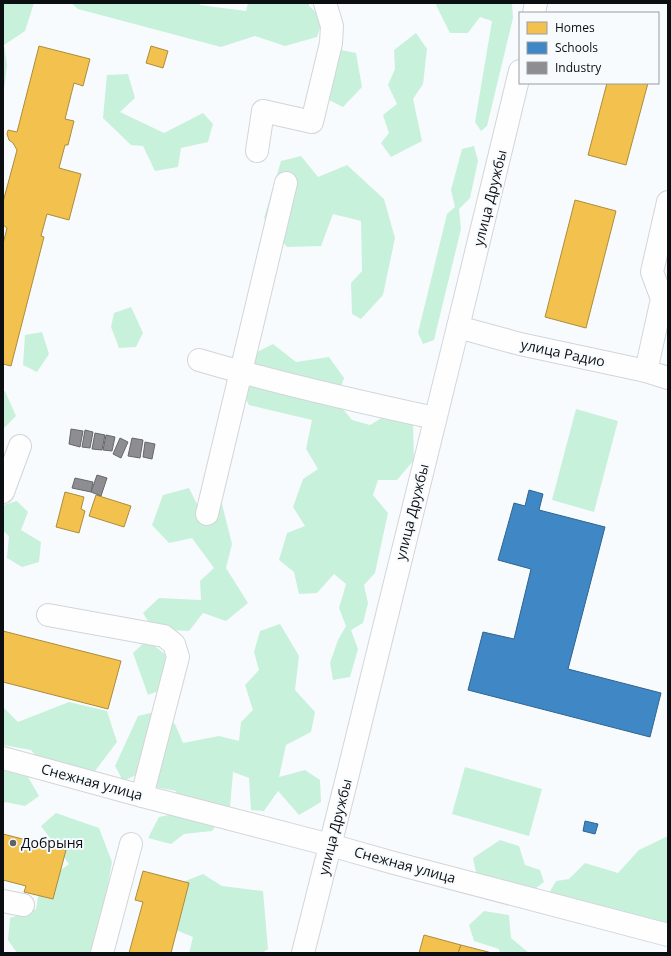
<svg xmlns="http://www.w3.org/2000/svg" width="671" height="956" font-family="'Open Sans',sans-serif">
<rect width="100%" height="100%" fill="#f8fbfd"/>
<g fill="#c8f1db">
<polygon points="3,3 34,3 25,31 4,45 7,65 3,99"/>
<polygon points="71,3 199,3 200,5 246,11 248,3 309,3 309,6 323,19 317,37 285,46 255,36 221,47 78,9"/>
<polygon points="435,3 512,3 513,18 487,126 481,131 475,122 492,21 480,17 468,33 450,33"/>
<polygon points="416,33 427,49 423,84 413,99 422,141 391,157 381,143 389,133 383,115 397,104 388,85 395,69 394,50"/>
<polygon points="341,50 356,53 362,87 343,107 329,100 324,80"/>
<polygon points="128,74 135,98 120,112 164,133 203,113 213,124 208,142 181,148 178,167 155,171 143,146 131,145 103,118 107,75"/>
<polygon points="474,146 478,161 470,198 459,209 461,229 434,340 423,344 418,333 447,214 455,207 451,190 462,149"/>
<polygon points="301,156 318,177 347,165 384,199 395,238 383,295 361,319 352,314 351,283 362,271 361,221 333,214 321,246 287,247 264,218 281,161"/>
<polygon points="131,307 143,333 136,347 119,348 111,327 114,313"/>
<polygon points="42,332 49,354 37,372 23,365 25,335"/>
<polygon points="273,344 296,362 329,357 344,378 336,401 352,420 370,425 393,411 413,423 414,460 397,480 378,480 373,495 388,513 375,573 364,585 368,603 363,623 351,630 358,649 350,677 333,680 330,663 338,640 346,626 339,608 346,584 334,574 317,593 299,594 294,572 279,560 287,533 305,526 293,507 303,479 318,469 306,449 312,420 249,405 237,385 255,353"/>
<polygon points="3,391 5,391 16,416 3,429"/>
<polygon points="576,409 618,421 594,512 552,500"/>
<polygon points="189,488 200,510 222,504 232,544 226,568 248,603 226,621 203,613 189,631 153,629 143,613 159,598 201,600 200,581 214,568 192,538 169,543 152,525 163,495"/>
<polygon points="17,501 28,512 21,530 41,542 39,562 22,567 7,558 9,536 3,531 3,505"/>
<polygon points="280,624 299,656 295,690 315,712 311,732 286,745 279,777 305,770 320,780 321,802 299,815 278,791 264,811 251,810 249,778 233,772 230,808 212,831 184,834 171,844 148,838 159,817 179,813 176,791 155,787 143,772 123,781 115,766 138,716 159,711 175,724 183,743 219,736 239,741 241,722 253,710 245,685 259,670 254,652 260,631"/>
<polygon points="147,640 166,655 161,690 148,695 133,653"/>
<polygon points="69,702 107,711 117,742 95,771 41,762 31,750 3,745 3,707 18,722"/>
<polygon points="465,767 542,789 529,836 452,814"/>
<polygon points="3,770 28,777 39,796 25,806 5,802 3,807"/>
<polygon points="56,813 99,828 112,862 96,951 95,953 17,953 8,940 10,918 36,909 40,885 69,864 41,826"/>
<polygon points="668,836 668,921 664,924 549,893 556,881 569,879 585,863 618,873 639,850"/>
<polygon points="500,840 519,846 525,865 540,870 544,882 531,892 477,877 473,858"/>
<polygon points="203,874 222,886 263,891 268,949 262,953 189,953 193,937 171,928 173,886"/>
<polygon points="484,911 509,915 511,938 529,953 500,953 499,949 474,941 469,925"/>
</g>
<g fill="#f2c14e" stroke="#ad8c3c">
<polygon points="39,46 90,59 83,86 74,83 65,119 74,121 68,145 65,145 59,168 81,174 69,220 47,214 41,236 44,237 11,366 3,364 3,244 7,228 3,225 3,202 17,150 13,143 9,140 7,134 8,130 17,132"/>
<polygon points="151,46 168,51 163,68 146,63"/>
<polygon points="607,83 648,83 626,165 588,155"/>
<polygon points="575,200 616,211 586,328 545,317"/>
<polygon points="65,492 84,497 81,509 85,511 79,533 56,527"/>
<polygon points="96,495 131,506 124,527 89,516"/>
<polygon points="3,631 121,661 108,709 3,682"/>
<polygon points="3,834 66,850 53,899 24,892 26,886 3,880"/>
<polygon points="143,871 189,883 171,953 129,953 143,902 135,900"/>
<polygon points="424,935 461,945 458,953 419,953"/>
<polygon points="461,945 492,953 458,953"/>
</g>
<g fill="#3f88c5" stroke="#30648f">
<polygon points="529,490 543,494 539,510 605,527 568,669 661,693 650,737 468,690 483,632 514,639 531,569 498,560 514,503 525,506"/>
<polygon points="585,821 598,824 595,834 583,831"/>
</g>
<g fill="#8d8d92" stroke="#66676c">
<polygon points="71,429 83,431 80,447 69,444"/>
<polygon points="85,430 93,432 90,448 82,447"/>
<polygon points="95,433 105,435 102,450 92,449"/>
<polygon points="106,435 115,437 112,451 103,450"/>
<polygon points="120,438 128,442 121,458 113,454"/>
<polygon points="132,438 143,440 140,458 128,456"/>
<polygon points="145,442 155,444 152,459 143,457"/>
<polygon points="97,475 107,478 101,496 91,492"/>
<polygon points="75,478 93,482 91,492 72,488"/>
</g>
<g fill="none" stroke-linecap="round" stroke-linejoin="round">
<defs>
<g id="minor">
<polyline points="534,13 536,3"/>
<polyline points="257,151 263,111 312,122 331,43 332,26 325,3"/>
<polyline points="458,327 520,344 646,371 668,378"/>
<path d="M199 360C277 383 356 401 435 418"/>
<polyline points="646,371 662,299 652,272 668,202"/>
<polyline points="3,492 20,446"/>
<polyline points="207,514 286,183"/>
<polyline points="48,615 164,636 174,644 178,657 142,796"/>
<polyline points="3,758 142,796 330,845 394,863 668,935"/>
<polyline points="3,901 23,905"/>
<polyline points="102,953 131,844"/>
<polyline points="303,953 344,790 458,327 520,71"/>
</g>
</defs>
<use href="#minor" stroke="#d2d5d8" stroke-width="24"/>
<use href="#minor" stroke="#fefeff" stroke-width="22"/>
</g>
<circle fill="#5f6264" stroke="#f7fbfe" stroke-width="1.5" cx="13" cy="843" r="4"/>
<g text-anchor="middle" stroke-width="4" stroke-linejoin="round" paint-order="stroke">
<g font-size="14" fill="#0c0f12" stroke="#f7fbfe">
<text transform="translate(490 198) rotate(-76)" y="5">улица Дружбы</text>
<text transform="translate(563 353) rotate(12)" y="5">улица Радио</text>
<text transform="translate(412 512) rotate(-76)" y="5">улица Дружбы</text>
<text transform="translate(92 782) rotate(15)" y="5">Снежная улица</text>
<text transform="translate(335 827) rotate(-76)" y="5">улица Дружбы</text>
<text transform="translate(405 865) rotate(15)" y="5">Снежная улица</text>
</g>
<g font-size="14" fill="#0c0f12" stroke="#f7fbfe" text-anchor="start">
<text x="21" y="848">Добрыня</text>
</g>
</g>
<rect width="671" height="956" fill="none" stroke="#0c0f12" stroke-width="8"/>
<rect x="519" y="12" width="140" height="72" fill="#f7fbfe" stroke="#999da0"/>
<rect x="527" y="22" width="20" height="12" fill="#f2c14e" stroke="#999da0"/>
<text x="555" y="32" font-size="12" fill="#0c0f12">Homes</text>
<rect x="527" y="42" width="20" height="12" fill="#3f88c5" stroke="#999da0"/>
<text x="555" y="52" font-size="12" fill="#0c0f12">Schools</text>
<rect x="527" y="62" width="20" height="12" fill="#8d8d92" stroke="#999da0"/>
<text x="555" y="72" font-size="12" fill="#0c0f12">Industry</text>
</svg>
